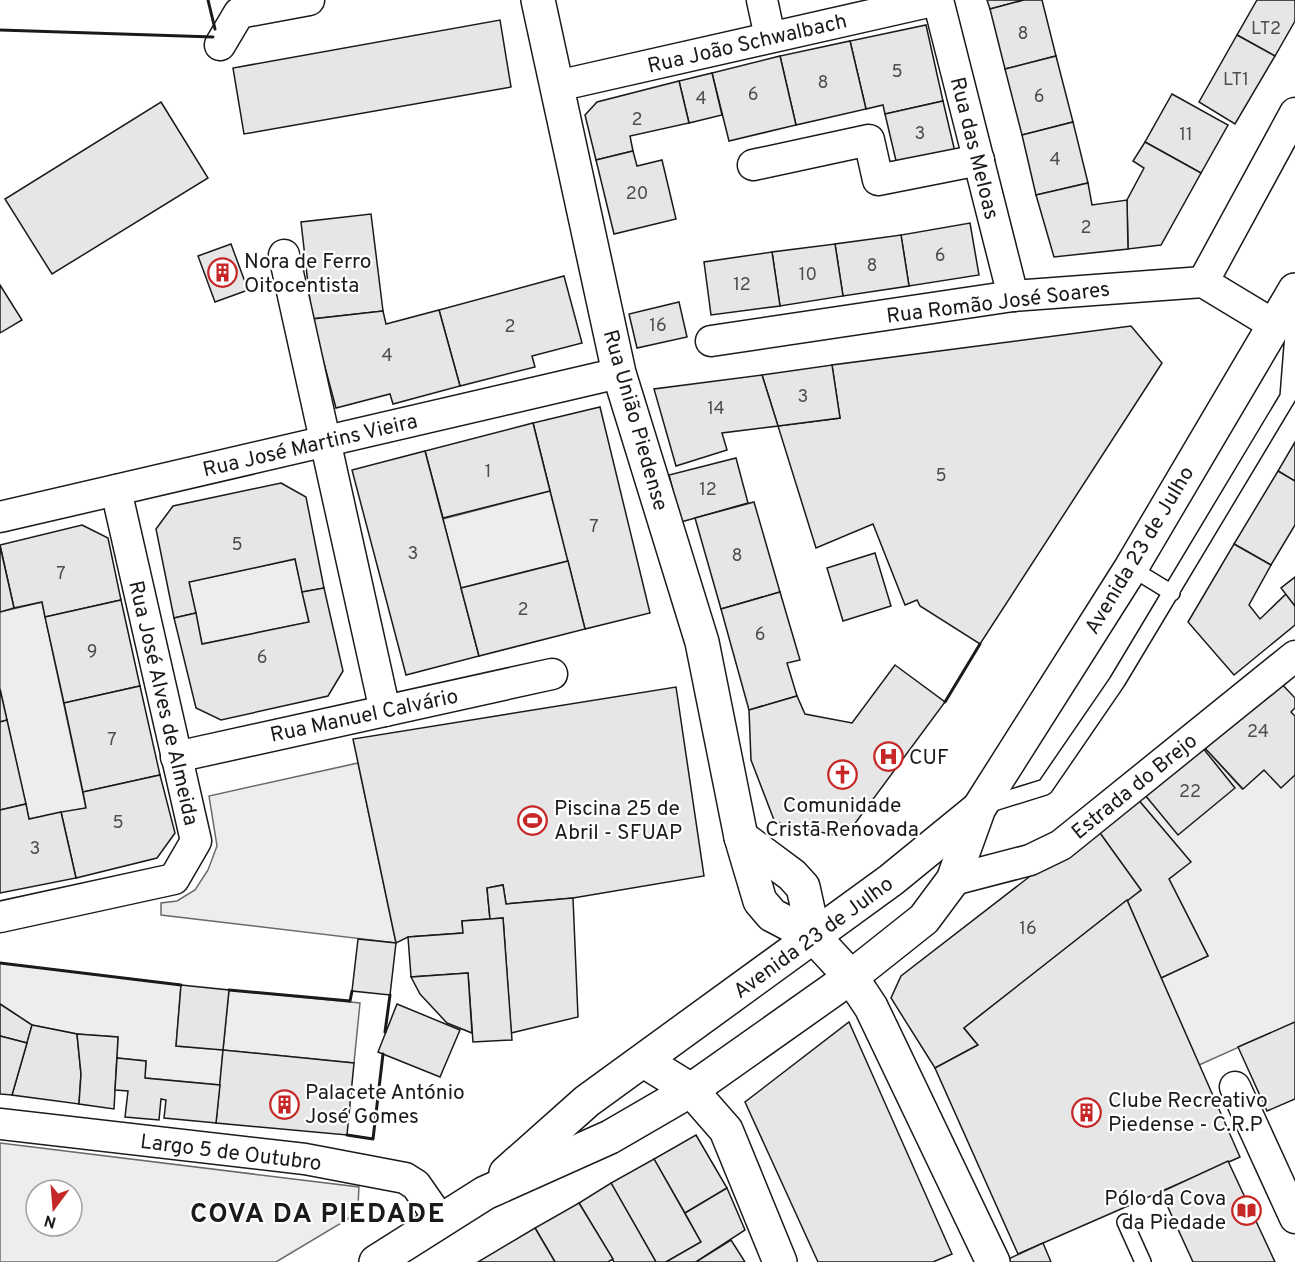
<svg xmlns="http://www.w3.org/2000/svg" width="1295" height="1262" font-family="Overpass,sans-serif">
<rect width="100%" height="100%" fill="#fff"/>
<g fill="#ededed" stroke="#6a6a6a" stroke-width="1.5" fill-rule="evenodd">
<polygon points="550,491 568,561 461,588 443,519"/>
<polygon points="295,559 309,622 202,644 189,582"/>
<polygon points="42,602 86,808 29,819 0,689 0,612"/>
<polygon points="1204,747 1242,789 1264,770 1295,775 1295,1022 1199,1065 1161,978 1208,956 1169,879 1190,862 1136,797"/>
<polygon points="358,763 396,943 161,915 161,903 177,901 195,890 208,870 217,846 209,796"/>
<polygon points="0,963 181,985 176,1046 223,1050 229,990 360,1003 354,1063 223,1050 220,1085 145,1078 146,1061 117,1058 118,1037 77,1034 32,1025 0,1004"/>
<path d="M0 1143 359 1187 358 1205 348 1219 276 1262H0ZM36 1190H72V1226H36Z"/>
</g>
<g fill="#e6e6e6" stroke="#1a1a1a" stroke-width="1.5">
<polygon points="987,0 1024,0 990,9"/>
<polygon points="1024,0 1042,0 1056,56 1005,69 990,9"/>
<polygon points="1257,0 1295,0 1295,21 1275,56 1237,35"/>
<polygon points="500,20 511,87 244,134 233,68"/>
<polygon points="926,25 943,101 885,114 883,105 866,109 850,41"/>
<polygon points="1237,35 1275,56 1235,124 1199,102"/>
<polygon points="850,41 866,109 796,125 780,56"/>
<polygon points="780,56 796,125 729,141 712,73"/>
<polygon points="1056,56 1073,122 1022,135 1005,69"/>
<polygon points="712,73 722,115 689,123 679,81"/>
<polygon points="679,81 689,123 630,136 633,151 596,160 585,115 597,102"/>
<polygon points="1172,94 1228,125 1201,173 1145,142"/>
<polygon points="943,101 955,152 897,165 885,114"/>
<polygon points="161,102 208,178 52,274 5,199"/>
<polygon points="1073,122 1088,183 1036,195 1022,135"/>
<polygon points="1145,142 1201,173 1161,245 1128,249 1127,200 1144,168 1133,161"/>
<polygon points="633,151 637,166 662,160 676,219 614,234 596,160"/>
<polygon points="1088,183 1092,205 1127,200 1128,249 1054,257 1036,195"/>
<polygon points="371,214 383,311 312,319 301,222"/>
<polygon points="970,223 979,275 909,286 901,235"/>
<polygon points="901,235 909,286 843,296 835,244"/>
<polygon points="231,244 248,290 215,302 198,256"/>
<polygon points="835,244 843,296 780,306 772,252"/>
<polygon points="772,252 780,306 711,315 704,262"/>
<polygon points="564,276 582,343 532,356 535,367 460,386 439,310"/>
<polygon points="0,285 22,320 0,333"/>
<polygon points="679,302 687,337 637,348 629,314"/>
<polygon points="439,310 460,386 393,404 390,394 336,408 312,319 383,311 386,324"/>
<polygon points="1131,326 1162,363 980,644 920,606 917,600 905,605 873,524 816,548 778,426 840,418 832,365"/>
<polygon points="832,365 840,418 778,426 762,375"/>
<polygon points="762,375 778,426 722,433 727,450 676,466 654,389"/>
<polygon points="600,407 650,613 585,629 533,423"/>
<polygon points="533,423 550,491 443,518 425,451"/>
<polygon points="1295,442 1295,481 1278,471"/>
<polygon points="425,451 479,656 406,675 352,470"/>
<polygon points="736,458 748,503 681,522 669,475"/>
<polygon points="1278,471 1295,481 1295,525 1271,565 1234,544"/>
<polygon points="281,483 306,497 324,588 302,592 295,559 189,582 196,613 174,618 156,529 173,506"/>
<polygon points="754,502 780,592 721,609 695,518"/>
<polygon points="82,525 108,538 121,600 45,617 42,602 14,608 0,545"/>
<polygon points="1234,544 1271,565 1249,605 1260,619 1286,594 1295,606 1295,625 1234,675 1188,622"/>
<polygon points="0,546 14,608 0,612"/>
<polygon points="875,553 891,606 843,621 827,568"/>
<polygon points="568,561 585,629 479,656 461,588"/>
<polygon points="1295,577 1295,606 1281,588"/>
<polygon points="324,588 343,671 328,696 221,720 196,708 174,618 196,613 202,644 309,622 302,592"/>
<polygon points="780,592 800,660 787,663 797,696 749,710 721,609"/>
<polygon points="121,600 140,686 64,703 45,617"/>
<polygon points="895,665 945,702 845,837 784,825 774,820 751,760 749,710 797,696 805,714 852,723"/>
<polygon points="1278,680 1295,698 1295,708 1291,712 1295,716 1295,775 1281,788 1264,770 1243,789 1204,747"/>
<polygon points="140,686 160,775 83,792 64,703"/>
<polygon points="676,687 704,876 573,898 506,904 503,885 487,888 490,919 462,921 463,933 408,937 396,943 353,739"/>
<polygon points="0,689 7,720 0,722"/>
<polygon points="7,720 26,804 0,810 0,722"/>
<polygon points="1202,747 1235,788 1178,835 1145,795"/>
<polygon points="160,775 175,833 157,858 76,878 61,812 86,808 83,792"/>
<polygon points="1136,797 1191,862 1169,879 1208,956 1161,978 1127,900 1141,890 1099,832"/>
<polygon points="26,804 29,819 61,812 76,878 0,893 0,810"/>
<polygon points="1095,826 1141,890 964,1028 978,1045 935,1068 891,998 901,976"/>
<polygon points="503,885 506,904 573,898 578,1017 511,1033 503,918 490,919 487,888"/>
<polygon points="1127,900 1240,1157 1018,1254 935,1068 978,1045 964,1028"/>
<polygon points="503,918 512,1040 473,1042 468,973 411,977 408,937 463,933 462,921"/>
<polygon points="358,939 396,943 390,995 352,991"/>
<polygon points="468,973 472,1033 447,1023 420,994 411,977"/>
<polygon points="181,985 229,990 223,1050 176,1046"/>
<polygon points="0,1004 32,1025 27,1043 0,1036"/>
<polygon points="397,1004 460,1030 440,1077 378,1052"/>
<polygon points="849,1022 952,1254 933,1262 818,1262 745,1102"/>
<polygon points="1295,1022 1295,1099 1267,1111 1238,1047"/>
<polygon points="32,1025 77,1034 81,1074 79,1104 12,1095"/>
<polygon points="77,1034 118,1037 114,1109 79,1104 81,1074"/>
<polygon points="0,1036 27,1043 12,1095 0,1094"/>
<polygon points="223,1050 354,1063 347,1135 216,1123"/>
<polygon points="117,1058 146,1061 145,1078 220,1085 216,1123 164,1118 166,1100 161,1099 159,1120 125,1117 128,1091 115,1090"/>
<polygon points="696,1135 727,1188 685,1213 654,1159"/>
<polygon points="654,1159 701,1242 666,1262 656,1262 611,1183"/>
<polygon points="1228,1161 1275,1262 1193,1262 1161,1192"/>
<polygon points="611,1183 656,1262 614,1262 579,1203"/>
<polygon points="727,1188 745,1230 696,1262 666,1262 701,1242 685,1213"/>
<polygon points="579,1203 613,1259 608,1262 555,1262 535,1228"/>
<polygon points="535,1228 555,1262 478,1262"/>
<polygon points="731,1240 745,1262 696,1262"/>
<polygon points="1043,1243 1051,1262 1004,1262 1004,1261"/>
</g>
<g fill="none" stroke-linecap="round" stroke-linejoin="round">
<defs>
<g id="lane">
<polyline points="1131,568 1172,593"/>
<polyline points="984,806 1045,787 1117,682 1288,397 1295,309"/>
<polyline points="1125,1222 1143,1262"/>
</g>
<g id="street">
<polyline points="762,0 770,37"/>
<polyline points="938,0 1013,296"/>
<polyline points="220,45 239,13 309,0"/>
<polyline points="557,86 937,0"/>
<polyline points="753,165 869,140 878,180 979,160"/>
<polyline points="284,255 385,711"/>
<polyline points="1203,282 1295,113"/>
<polyline points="711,341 1013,296 1203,282 1274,325"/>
<polyline points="0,517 619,373"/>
<polyline points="176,757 552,674"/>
<polyline points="953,880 1030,860 1061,845 1295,656"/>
<polyline points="0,917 174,879 196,841 116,490"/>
<polyline points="1235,1087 1295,1218"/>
<polyline points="0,1124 305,1159 405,1178 416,1185 441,1221"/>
</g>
<g id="secondary">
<polyline points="538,0 619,373 702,642 741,837 760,901 772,915 814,937 851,977 871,1007 993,1262"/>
<polyline points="741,837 792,875 803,887 814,937"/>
<polyline points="644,1061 691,1090 726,1130 780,1262"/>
</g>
<g id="primary">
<polyline points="506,1173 587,1101 891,880 978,809"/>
<polyline points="376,1262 485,1193 610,1137 691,1090 851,977 924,919 953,880 979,808 1131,568 1295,290"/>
</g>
</defs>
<use href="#lane" stroke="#1a1a1a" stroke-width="18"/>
<use href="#street" stroke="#1a1a1a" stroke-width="33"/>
<use href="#secondary" stroke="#1a1a1a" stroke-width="36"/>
<use href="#primary" stroke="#1a1a1a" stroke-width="36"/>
<use href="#lane" stroke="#fff" stroke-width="15"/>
<use href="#street" stroke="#fff" stroke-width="30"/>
<use href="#secondary" stroke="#fff" stroke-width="33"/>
<use href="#primary" stroke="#fff" stroke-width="33"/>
<g stroke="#1a1a1a" stroke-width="3">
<polyline points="208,0 215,29"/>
<polyline points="0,30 213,37"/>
<polyline points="945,702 980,644"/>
<polyline points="0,963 181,985"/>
<polyline points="229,990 350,1001 352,991"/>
<polyline points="385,1032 390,995"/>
<polyline points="347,1135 373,1139 383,1054"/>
</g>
</g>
<defs>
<symbol id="building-ring" viewBox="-11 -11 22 22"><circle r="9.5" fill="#fff" stroke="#c62828" stroke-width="1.5"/><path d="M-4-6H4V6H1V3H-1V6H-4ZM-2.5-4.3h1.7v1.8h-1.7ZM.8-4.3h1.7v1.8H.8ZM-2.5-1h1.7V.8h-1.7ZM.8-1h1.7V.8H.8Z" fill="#c62828"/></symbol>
<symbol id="hospital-ring" viewBox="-11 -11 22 22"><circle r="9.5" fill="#fff" stroke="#c62828" stroke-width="1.5"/><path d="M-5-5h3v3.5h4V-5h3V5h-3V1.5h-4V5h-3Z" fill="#c62828"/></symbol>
<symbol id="church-ring" viewBox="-11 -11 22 22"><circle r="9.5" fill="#fff" stroke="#c62828" stroke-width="1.5"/><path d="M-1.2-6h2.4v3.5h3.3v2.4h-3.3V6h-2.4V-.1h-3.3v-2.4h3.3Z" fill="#c62828"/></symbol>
<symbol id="stadium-ring" viewBox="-11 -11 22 22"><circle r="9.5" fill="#fff" stroke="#c62828" stroke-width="1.5"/><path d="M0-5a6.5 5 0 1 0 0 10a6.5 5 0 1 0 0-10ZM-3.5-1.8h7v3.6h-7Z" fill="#c62828"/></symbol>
<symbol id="library-ring" viewBox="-11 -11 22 22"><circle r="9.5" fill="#fff" stroke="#c62828" stroke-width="1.5"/><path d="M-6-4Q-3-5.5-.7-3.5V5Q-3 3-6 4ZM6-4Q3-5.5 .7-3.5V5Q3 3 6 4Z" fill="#c62828"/></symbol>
</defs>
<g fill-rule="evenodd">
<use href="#building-ring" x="206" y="256" width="33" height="33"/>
<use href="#hospital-ring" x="872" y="740" width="33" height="33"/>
<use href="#church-ring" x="826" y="758" width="33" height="33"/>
<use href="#stadium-ring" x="516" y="804" width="33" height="33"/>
<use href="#building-ring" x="268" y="1088" width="33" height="33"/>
<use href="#building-ring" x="1070" y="1096" width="33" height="33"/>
<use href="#library-ring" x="1230" y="1194" width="33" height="33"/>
</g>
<g text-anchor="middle" stroke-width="4.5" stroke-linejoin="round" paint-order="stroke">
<g font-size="18" fill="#4d4d4d">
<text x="1266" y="34">LT2</text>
<text x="1023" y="39">8</text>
<text x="897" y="77">5</text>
<text x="1236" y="85">LT1</text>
<text x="823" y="88">8</text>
<text x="753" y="100">6</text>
<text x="1039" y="102">6</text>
<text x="701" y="104">4</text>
<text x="637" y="125">2</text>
<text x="920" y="139">3</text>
<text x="1186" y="140">11</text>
<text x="1055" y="165">4</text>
<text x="637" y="199">20</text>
<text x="1086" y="233">2</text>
<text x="940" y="261">6</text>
<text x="872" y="271">8</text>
<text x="808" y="280">10</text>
<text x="742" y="290">12</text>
<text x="658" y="331">16</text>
<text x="510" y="332">2</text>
<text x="387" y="361">4</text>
<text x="803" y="402">3</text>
<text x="716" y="414">14</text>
<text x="488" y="477">1</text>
<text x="941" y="481">5</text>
<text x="708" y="495">12</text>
<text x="594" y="532">7</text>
<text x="237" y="550">5</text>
<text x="413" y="559">3</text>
<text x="737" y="561">8</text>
<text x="61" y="579">7</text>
<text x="523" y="615">2</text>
<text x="760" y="640">6</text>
<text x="92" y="657">9</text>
<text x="262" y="663">6</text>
<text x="1258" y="737">24</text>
<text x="112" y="745">7</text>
<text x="1190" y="797">22</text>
<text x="118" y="828">5</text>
<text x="35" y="854">3</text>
<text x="1028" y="934">16</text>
</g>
<g font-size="21" fill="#1a1a1a" stroke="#fff">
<text transform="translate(747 43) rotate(-13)" y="7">Rua João Schwalbach</text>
<text transform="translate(975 148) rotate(76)" y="7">Rua das Meloas</text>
<text transform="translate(998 302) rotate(-7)" y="7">Rua Romão José Soares</text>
<text transform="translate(636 420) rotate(74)" y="7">Rua União Piedense</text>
<text transform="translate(310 445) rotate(-13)" y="7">Rua José Martins Vieira</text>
<text transform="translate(1139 550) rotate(-59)" y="7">Avenida 23 de Julho</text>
<text transform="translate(164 703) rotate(77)" y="7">Rua José Alves de Almeida</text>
<text transform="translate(364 715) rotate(-12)" y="7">Rua Manuel Calvário</text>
<text transform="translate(1134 786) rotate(-39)" y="7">Estrada do Brejo</text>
<text transform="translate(813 937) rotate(-36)" y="7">Avenida 23 de Julho</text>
<text transform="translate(231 1152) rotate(7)" y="7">Largo 5 de Outubro</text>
</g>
<g font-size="21" fill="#1a1a1a" stroke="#fff" text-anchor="start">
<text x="244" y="268">Nora de Ferro<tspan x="244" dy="24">Oitocentista</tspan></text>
<text x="909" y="764">CUF</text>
<text x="842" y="812" text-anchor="middle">Comunidade<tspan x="842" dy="24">Cristã Renovada</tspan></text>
<text x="554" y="815">Piscina 25 de<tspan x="554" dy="24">Abril - SFUAP</tspan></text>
<text x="305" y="1099">Palacete António<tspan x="305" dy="24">José Gomes</tspan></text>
<text x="1108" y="1107">Clube Recreativo<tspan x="1108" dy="24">Piedense - C.R.P</tspan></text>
<text x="1226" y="1205" text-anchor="end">Pólo da Cova<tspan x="1226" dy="24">da Piedade</tspan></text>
</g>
<g font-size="27" font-weight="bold" letter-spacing="1.5" fill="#1a1a1a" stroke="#fff">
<text x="318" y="1222">COVA DA PIEDADE</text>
</g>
</g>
<g transform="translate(54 1208) rotate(196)"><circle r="28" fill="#ffffff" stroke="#a3a3a3" stroke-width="1.5"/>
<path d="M0-4.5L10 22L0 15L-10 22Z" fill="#c62828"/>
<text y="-9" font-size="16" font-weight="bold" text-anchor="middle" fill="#1a1a1a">N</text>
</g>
</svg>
